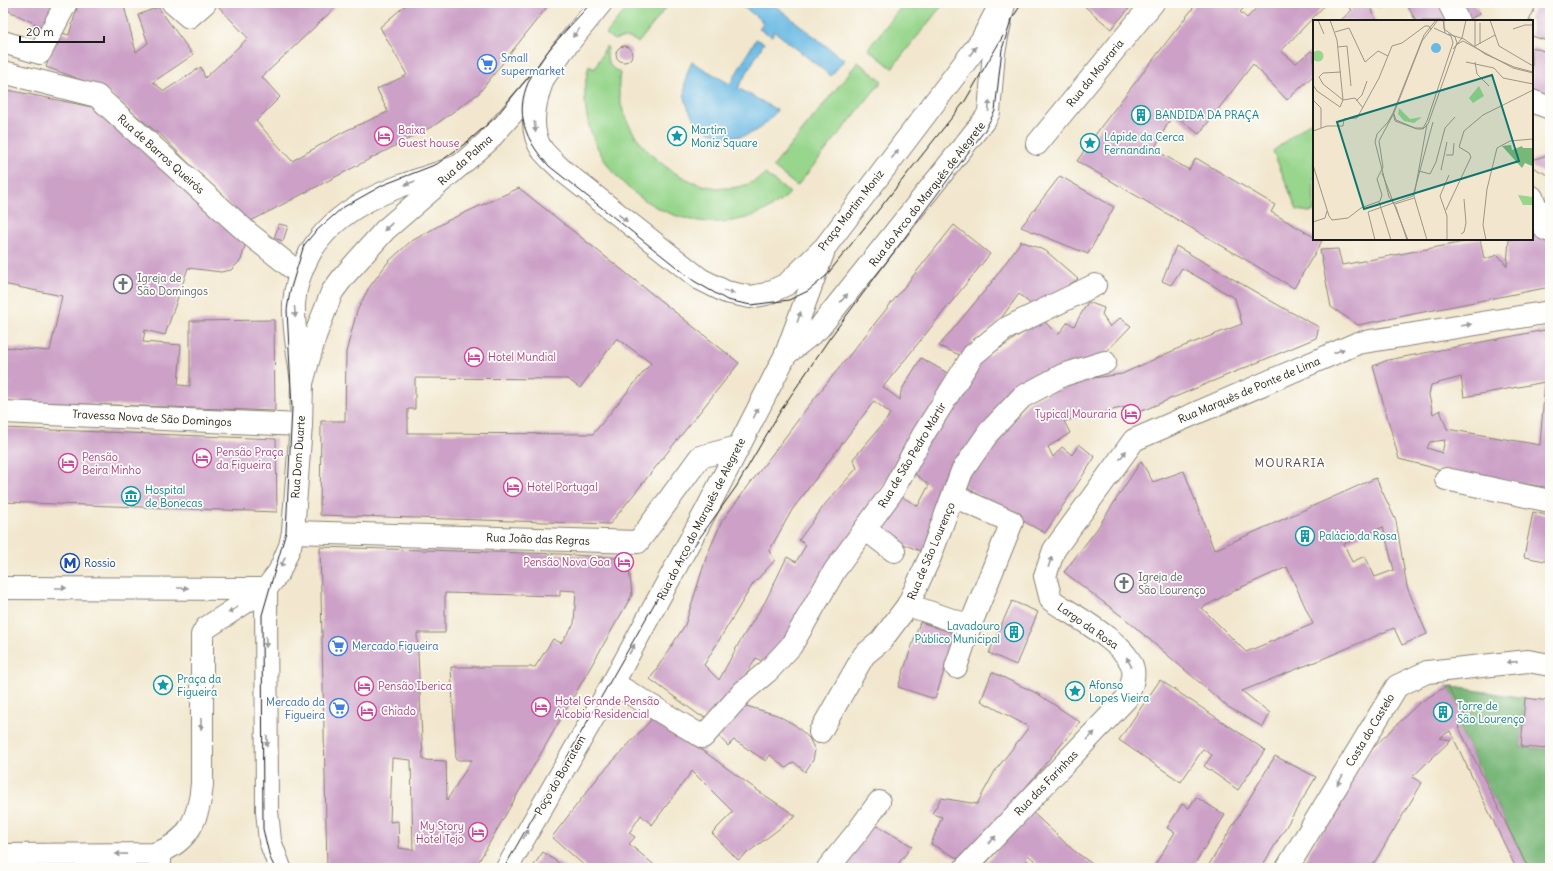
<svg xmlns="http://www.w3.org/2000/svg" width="1553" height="871" font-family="Delius,sans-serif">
<rect width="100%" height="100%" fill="#fdfcf7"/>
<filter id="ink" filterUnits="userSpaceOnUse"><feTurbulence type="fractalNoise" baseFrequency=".025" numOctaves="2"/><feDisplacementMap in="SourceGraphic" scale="8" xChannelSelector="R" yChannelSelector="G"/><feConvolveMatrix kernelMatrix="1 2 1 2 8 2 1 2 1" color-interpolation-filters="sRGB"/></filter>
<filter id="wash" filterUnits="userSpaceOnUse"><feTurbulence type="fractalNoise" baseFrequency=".012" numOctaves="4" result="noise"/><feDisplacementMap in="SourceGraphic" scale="16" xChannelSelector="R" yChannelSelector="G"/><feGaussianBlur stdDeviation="0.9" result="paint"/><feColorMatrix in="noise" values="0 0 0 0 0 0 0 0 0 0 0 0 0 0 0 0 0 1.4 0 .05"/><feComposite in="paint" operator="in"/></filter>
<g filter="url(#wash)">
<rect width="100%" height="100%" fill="#f2e7ce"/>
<g fill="#97d68c" stroke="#5a7954">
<path d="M631 3H670L638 43C631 36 622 37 614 40L606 34Z"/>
<polygon points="904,3 944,3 892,68 868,49"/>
<path d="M606 46 608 48C605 60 609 67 620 73 606 142 709 221 765 174L790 193 787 196C718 254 613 209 589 126 584 106 583 86 589 66L595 69Z"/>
<polygon points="858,62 882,81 797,186 773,167"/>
<polygon points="1314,119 1314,211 1309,212 1297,210 1273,151"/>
</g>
<polygon fill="#79b778" stroke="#4a6a4a" points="1447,686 1525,698 1521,747 1550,749 1550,868 1528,868 1458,726 1467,720"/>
<g fill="#69b9e4" stroke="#426a80">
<polygon points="739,3 772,3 844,60 831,76 774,31 772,36 759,29 763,22"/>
<path d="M756 39 764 43 738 88 777 110C738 169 660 122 692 62L730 84Z"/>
</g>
<g id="blocks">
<g fill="#cca0c7" fill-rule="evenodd">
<polygon points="3,3 57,3 46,29 3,8"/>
<polygon points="220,3 340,3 262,77 280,97 256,121 292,161 347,130 388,112 377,89 407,75 380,27 408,3 550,3 479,93 435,125 247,223 164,138 101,87 46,67 58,32 69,35 78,5 124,6 136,52 148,43 138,15 158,7 193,55 153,82 164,91 201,67 205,78 248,38 217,5"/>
<polygon points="1081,3 1134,3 1111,29"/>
<polygon points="1197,3 1249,3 1240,12 1247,18 1261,3 1327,3 1281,51 1296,63 1311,51 1314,54 1314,75 1287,100 1253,64 1199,134 1173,114 1154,149 1189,170 1196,158 1275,205 1271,212 1314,237 1314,239 1322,241 1294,288 1077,161 1103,124"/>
<polygon points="1345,3 1364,3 1371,7 1376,21 1340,21 1352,10"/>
<polygon points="1376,3 1388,3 1379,8"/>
<polygon points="1406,3 1440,3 1449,21 1416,21"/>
<polygon points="1457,3 1475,3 1480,14 1465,21"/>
<polygon points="1523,3 1550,3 1550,42 1532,36 1532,21 1529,21 1535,8"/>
<circle cx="624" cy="54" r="8"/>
<polygon points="1532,47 1550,53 1550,97 1532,92"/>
<polygon points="3,89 92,107 141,148 245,246 241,260 231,270 221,272 188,268 165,335 145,330 143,342 181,345 178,385 190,386 190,321 274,320 275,411 3,401 3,347 50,351 62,296 3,284"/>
<polygon points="1550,154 1550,176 1532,167 1532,160"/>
<polygon points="1060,176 1114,207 1088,254 1021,227"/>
<path d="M519 188 739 363 610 524 320 515 321 421H345L346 352 357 311 368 289 388 262 410 242 447 221ZM617 338 651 363 593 434 408 433V409H415V378L568 379 580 388Z"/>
<polygon points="1543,199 1550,199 1550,220"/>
<polygon points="1532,213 1550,239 1550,287 1358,325 1331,307 1320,250 1338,249 1342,265 1480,239 1484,259 1498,255 1507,266 1509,239 1532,239"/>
<polygon points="279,224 288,226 283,241 274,238"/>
<path d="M954 225 990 254 883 387 900 400 901 391 921 358 951 375 935 404 769 665 756 658 720 715 710 718 699 715 650 679 685 625 707 555 722 521 807 408ZM874 401 890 413 887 419 853 459 857 468 826 503 799 540 806 545 796 562 787 557 765 602 739 643 719 680 704 665 753 584 775 560 769 551 792 510Z"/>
<polygon points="1021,241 1046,251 1078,279 1034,307 1019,294 996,325 974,339 962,356 939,346 992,282"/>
<polygon points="1176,246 1285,309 1319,327 1316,338 1132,415 1130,406 1064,421 1070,433 1048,447 1053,457 1062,447 1072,455 1079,444 1095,457 1045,533 1007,512 963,485 968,473 1030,401 1079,380 1122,374 1179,348 1242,324 1235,298 1182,268 1171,285 1162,281"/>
<polygon points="1088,302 1104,308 1102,315 1110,327 1120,318 1131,326 1106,352 1003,409 925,553 898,542 875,524 897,494 918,506 929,485 910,470 941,418 984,358 1007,344 1041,318 1058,335 1068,322 1074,326"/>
<path d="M1550 329V488L1438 469 1399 459 1373 366 1388 360ZM1461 377 1464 397 1545 382 1540 445 1447 429 1440 410 1433 414 1429 395 1431 385ZM1445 440 1442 453 1427 448 1430 442Z"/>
<polygon points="3,428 276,439 277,512 3,502"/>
<path d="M1141 461 1153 482 1184 471 1214 550 1376 478 1396 521 1407 587 1427 634 1402 645 1394 628 1327 657 1242 691 1270 713 1263 727 1228 707 1128 621 1064 572 1097 529ZM1383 527 1394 570 1375 577 1365 556 1352 562 1344 544ZM1287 567 1313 624 1246 652 1202 608 1233 591Z"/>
<polygon points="1533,512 1550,516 1550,562 1524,557"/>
<path d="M320 547 561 554 628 559 632 595 475 868H327ZM560 590 576 591 574 624 561 643 553 639 535 667H451L456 760H472L447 800 446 761 423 760 417 633H445V593L560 596ZM392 758 411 760 413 850 399 848 398 821 390 822Z"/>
<polygon points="1012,601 1038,612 1016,665 989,653"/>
<polygon points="920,622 956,634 935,699 898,687"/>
<polygon points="992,672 1038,694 1080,722 1021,793 961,860 931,844 942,817 932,814 941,798 977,804 995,771 1029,727 981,701"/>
<polygon points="1160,680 1265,750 1238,790 1204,766 1212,755 1203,749 1181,782 1119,740"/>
<polygon points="1447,686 1468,720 1458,726 1528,868 1516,868 1450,731 1439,738 1451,740 1412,777 1422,783 1371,868 1300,868 1369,752 1419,703"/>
<polygon points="1525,698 1550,701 1550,749 1521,747"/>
<polygon points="743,705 777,715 795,725 809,738 815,750 813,760 805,772 794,762 786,768 770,755 766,761 734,740 728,746 715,732"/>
<polygon points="653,718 706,753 757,790 796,816 738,860 712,833 733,812 692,771 652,825 641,815 629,833 635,837 629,844 658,868 587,868 552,837 599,776"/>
<polygon points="1275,756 1316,777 1261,868 1207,868"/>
<polygon points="1196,797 1225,815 1192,868 1153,868 1175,832 1167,828 1182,804 1189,808"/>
<polygon points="1031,811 1073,850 1095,866 1094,868 1043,868 1028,855 1025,859 1034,868 982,868"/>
<polygon points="874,824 912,846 895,868 840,868"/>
<polygon points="543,852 566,868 532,868"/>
</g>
</g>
</g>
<g filter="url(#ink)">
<use href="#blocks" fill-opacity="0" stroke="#878275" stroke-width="1"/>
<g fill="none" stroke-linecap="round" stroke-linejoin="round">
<defs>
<g id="minor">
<polyline points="173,3 189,17 205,3"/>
<polyline points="1449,3 1458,21"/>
<polyline points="3,42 40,53 66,3"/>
<polyline points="3,72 97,96 248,233 300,274"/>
<polyline points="1532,101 1550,108"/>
<polyline points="1037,144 1153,3"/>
<polyline points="1532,197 1545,229 1550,231"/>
<polyline points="786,354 819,328 986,118 989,112 994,52 1004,3"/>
<path d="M302 383C299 357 293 330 294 304 295 285 301 269 310 253 341 199 405 185 459 166"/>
<polyline points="3,412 301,425"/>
<polyline points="1446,479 1550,501"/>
<polyline points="865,529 894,551"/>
<polyline points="293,532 638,542 700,457 738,447"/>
<polyline points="3,588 266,589"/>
<polyline points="908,605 970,626 1012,522 953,496"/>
<polyline points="956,667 970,626"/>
<polyline points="613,683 703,737 743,692 768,671 791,646 835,570 892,492 923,435 973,355 1005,329 1095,285"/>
<polyline points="820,732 864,655 881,641 908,605 930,557 962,471 989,432 1022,397 1063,375 1105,362"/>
<polyline points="160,853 160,868"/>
<polyline points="828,868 858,831 879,802"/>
<path d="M965 868 1126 699C1130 690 1135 679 1133 669 1128 644 1071 614 1051 600L1045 576 1054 550 1134 440 1358 343 1550 312"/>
<polyline points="1287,868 1397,686 1427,672 1528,661 1550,665"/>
</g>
<g id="major">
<path d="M542 82C534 104 528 131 543 151 549 158 556 164 563 171L700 279 726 292 750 297 766 294 787 284 825 247 981 41 1001 3"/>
<polyline points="266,589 267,811 270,841 280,868"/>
<path d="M3 855 154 854C189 843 199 818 202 784V635L206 628 266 589 279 572 290 546 293 532 301 425 302 383 315 336 332 292 344 276 385 230 487 142 545 76 562 51 601 3"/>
<polyline points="507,868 613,683 706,511 786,354 823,253"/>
</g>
</defs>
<use href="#minor" stroke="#878275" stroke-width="24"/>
<use href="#major" stroke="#878275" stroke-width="24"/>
<use href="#minor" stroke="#fff" stroke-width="22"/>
<use href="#major" stroke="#fff" stroke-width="22"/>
<g stroke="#1c1c1c" stroke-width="1">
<path d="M591 3C546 54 487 100 549 166L694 281 727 300 751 305 789 300 808 291 826 276 965 101 1003 36"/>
<polyline points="1010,22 1022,3"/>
<polyline points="275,868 270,858 263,829 262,615 286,532 292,408 287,310 290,291 304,245 315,232 342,208 383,185 437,164 467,142 495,118 534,70"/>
<polyline points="504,868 661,592 736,487 781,410 829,339 985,130 995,111 1002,49 1012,18"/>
</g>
</g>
<defs><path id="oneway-solid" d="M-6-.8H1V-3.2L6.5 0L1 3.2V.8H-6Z"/></defs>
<g fill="#999">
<use href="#oneway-solid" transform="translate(576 33) rotate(129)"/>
<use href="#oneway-solid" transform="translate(973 51) rotate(-53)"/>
<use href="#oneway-solid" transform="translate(989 106) rotate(-84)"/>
<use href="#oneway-solid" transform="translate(535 127) rotate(83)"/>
<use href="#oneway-solid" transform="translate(895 154) rotate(-53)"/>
<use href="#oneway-solid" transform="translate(410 183) rotate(160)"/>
<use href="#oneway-solid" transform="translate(623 218) rotate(38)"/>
<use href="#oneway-solid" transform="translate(388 227) rotate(137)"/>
<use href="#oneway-solid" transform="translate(729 292) rotate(16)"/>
<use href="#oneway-solid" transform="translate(844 298) rotate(-50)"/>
<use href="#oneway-solid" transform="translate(295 312) rotate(85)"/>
<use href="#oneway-solid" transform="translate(799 317) rotate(-71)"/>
<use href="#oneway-solid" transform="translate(1466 325) rotate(-9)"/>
<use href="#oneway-solid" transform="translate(1339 351) rotate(-23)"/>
<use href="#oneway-solid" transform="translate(756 413) rotate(-63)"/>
<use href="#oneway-solid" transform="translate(1123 455) rotate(-54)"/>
<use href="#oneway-solid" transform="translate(283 562) rotate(113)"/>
<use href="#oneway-solid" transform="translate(1050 562) rotate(-71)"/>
<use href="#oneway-solid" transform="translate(61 588)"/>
<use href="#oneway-solid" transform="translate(183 588)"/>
<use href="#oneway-solid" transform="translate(233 610) rotate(147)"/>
<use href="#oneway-solid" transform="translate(266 642) rotate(89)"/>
<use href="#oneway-solid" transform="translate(632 649) rotate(-61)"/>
<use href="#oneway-solid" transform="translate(1129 662) rotate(-117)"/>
<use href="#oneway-solid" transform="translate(1512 662) rotate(175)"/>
<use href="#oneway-solid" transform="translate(201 724) rotate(89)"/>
<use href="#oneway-solid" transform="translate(1091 736) rotate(-46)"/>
<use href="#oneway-solid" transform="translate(267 741) rotate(90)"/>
<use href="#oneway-solid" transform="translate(1340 780) rotate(121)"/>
<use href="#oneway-solid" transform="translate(526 834) rotate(-60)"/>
<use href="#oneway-solid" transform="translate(992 840) rotate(-46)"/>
<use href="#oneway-solid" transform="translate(121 854) rotate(-179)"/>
</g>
</g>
<defs>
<symbol id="supermarket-ring" viewBox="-11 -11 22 22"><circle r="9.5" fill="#fdfcf7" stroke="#3f7fe0" stroke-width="1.5"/><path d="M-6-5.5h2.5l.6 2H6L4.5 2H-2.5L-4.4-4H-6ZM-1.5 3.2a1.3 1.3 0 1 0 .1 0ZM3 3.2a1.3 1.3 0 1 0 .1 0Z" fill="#3f7fe0"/></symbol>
<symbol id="building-ring" viewBox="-11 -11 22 22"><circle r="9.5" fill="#fdfcf7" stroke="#0f9aa8" stroke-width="1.5"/><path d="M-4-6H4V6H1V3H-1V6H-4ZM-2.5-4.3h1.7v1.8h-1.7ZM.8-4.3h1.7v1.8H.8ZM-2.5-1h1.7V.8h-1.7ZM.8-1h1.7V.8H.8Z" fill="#0f9aa8"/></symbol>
<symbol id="hotel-ring" viewBox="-11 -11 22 22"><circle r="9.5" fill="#fdfcf7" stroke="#d1479c" stroke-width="1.5"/><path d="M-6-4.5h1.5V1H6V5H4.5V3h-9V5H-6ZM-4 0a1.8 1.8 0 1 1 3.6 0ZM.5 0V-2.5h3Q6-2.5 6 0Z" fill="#d1479c"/></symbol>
<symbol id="sight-ring" viewBox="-11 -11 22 22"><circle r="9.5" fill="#fdfcf7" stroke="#0f9aa8" stroke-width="1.5"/><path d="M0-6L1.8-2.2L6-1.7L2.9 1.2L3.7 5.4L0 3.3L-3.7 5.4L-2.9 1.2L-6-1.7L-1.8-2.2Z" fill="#0f9aa8"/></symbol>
<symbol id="church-ring" viewBox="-11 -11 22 22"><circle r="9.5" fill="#fdfcf7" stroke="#6b7280" stroke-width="1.5"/><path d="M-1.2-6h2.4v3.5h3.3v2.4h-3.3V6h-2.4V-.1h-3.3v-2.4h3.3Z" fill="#6b7280"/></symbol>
<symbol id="museum-ring" viewBox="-11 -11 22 22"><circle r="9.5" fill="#fdfcf7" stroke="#0f9aa8" stroke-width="1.5"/><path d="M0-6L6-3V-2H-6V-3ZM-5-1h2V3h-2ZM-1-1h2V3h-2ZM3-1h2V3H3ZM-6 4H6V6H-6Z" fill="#0f9aa8"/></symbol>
<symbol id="metro-ring" viewBox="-11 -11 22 22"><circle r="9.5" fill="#fdfcf7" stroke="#1a4fb4" stroke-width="1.5"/><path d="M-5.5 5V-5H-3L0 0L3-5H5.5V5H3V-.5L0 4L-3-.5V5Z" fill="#1a4fb4"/></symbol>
</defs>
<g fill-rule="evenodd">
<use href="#supermarket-ring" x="476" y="53" width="22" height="22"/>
<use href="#building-ring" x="1130" y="104" width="22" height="22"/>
<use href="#hotel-ring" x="373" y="125" width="22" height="22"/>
<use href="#sight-ring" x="666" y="125" width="22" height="22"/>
<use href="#sight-ring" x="1079" y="132" width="22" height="22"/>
<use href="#church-ring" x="112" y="273" width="22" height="22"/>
<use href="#hotel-ring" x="463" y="346" width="22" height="22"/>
<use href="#hotel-ring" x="1120" y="403" width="22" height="22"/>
<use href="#hotel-ring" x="191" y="447" width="22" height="22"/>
<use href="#hotel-ring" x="57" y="452" width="22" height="22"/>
<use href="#hotel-ring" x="502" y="476" width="22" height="22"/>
<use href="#museum-ring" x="120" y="485" width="22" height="22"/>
<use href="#building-ring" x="1294" y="525" width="22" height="22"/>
<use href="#hotel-ring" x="613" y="551" width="22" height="22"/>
<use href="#metro-ring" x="59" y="552" width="22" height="22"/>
<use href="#church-ring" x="1113" y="572" width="22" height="22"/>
<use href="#building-ring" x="1003" y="621" width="22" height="22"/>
<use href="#supermarket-ring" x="327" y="635" width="22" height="22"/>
<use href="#sight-ring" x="152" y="674" width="22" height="22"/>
<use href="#hotel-ring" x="353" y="675" width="22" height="22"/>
<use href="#sight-ring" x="1064" y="680" width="22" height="22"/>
<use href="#hotel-ring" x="530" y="696" width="22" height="22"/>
<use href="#supermarket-ring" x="328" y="697" width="22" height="22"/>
<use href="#hotel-ring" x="356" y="700" width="22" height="22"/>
<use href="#building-ring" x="1432" y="701" width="22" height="22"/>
<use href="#hotel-ring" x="467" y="821" width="22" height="22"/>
</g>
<g text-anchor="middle" stroke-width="3.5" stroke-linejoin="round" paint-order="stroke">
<g font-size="11" fill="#366cbe" stroke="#fdfcf7" text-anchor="start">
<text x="501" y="62">Small<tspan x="501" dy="13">supermarket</tspan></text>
<text x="352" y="650">Mercado Figueira</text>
<text x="325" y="706" text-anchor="end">Mercado da<tspan x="325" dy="13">Figueira</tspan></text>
</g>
<g font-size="11" fill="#1c1c1c" stroke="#fdfcf7">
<text transform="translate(1095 73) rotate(-51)" y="4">Rua da Mouraria</text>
<text transform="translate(161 154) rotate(42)" y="4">Rua de Barros Queirós</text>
<text transform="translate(465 160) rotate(-42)" y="4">Rua da Palma</text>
<text transform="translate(927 194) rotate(-52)" y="4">Rua do Arco do Marquês de Alegrete</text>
<text transform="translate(851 210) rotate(-52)" y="4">Praça Martim Moniz</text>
<text transform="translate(1249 390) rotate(-23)" y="4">Rua Marquês de Ponte de Lima</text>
<text transform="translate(152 418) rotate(3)" y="4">Travessa Nova de São Domingos</text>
<text transform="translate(912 455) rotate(-59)" y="4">Rua de São Pedro Mártir</text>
<text transform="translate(298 457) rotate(-86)" y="4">Rua Dom Duarte</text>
<text transform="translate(701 519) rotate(-63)" y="4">Rua do Arco do Marquês de Alegrete</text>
<text transform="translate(538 539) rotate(2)" y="4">Rua João das Regras</text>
<text transform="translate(931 551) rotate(-67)" y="4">Rua de São Lourenço</text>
<text transform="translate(1088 626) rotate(35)" y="4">Largo da Rosa</text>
<text transform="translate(1370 730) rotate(-59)" y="4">Costa do Castelo</text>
<text transform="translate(560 775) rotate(-60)" y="4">Poço do Borratem</text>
<text transform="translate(1046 783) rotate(-46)" y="4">Rua das Farinhas</text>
</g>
<g font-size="11" fill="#0d838f" stroke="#fdfcf7" text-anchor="start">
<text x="1155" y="119">BANDIDA DA PRAÇA</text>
<text x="691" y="134">Martim<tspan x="691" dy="13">Moniz Square</tspan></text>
<text x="1104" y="141">Lápide da Cerca<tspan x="1104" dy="13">Fernandina</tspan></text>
<text x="145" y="494">Hospital<tspan x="145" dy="13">de Bonecas</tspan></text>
<text x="1319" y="540">Palácio da Rosa</text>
<text x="1000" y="630" text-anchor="end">Lavadouro<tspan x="1000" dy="13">Público Municipal</tspan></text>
<text x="177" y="683">Praça da<tspan x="177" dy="13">Figueira</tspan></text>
<text x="1089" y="689">Afonso<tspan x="1089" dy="13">Lopes Vieira</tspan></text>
<text x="1457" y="710">Torre de<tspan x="1457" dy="13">São Lourenço</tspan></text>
</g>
<g font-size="11" fill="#b23c85" stroke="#fdfcf7" text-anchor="start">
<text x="398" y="134">Baixa<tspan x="398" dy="13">Guest house</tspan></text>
<text x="488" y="361">Hotel Mundial</text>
<text x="1117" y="418" text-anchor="end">Typical Mouraria</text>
<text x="216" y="456">Pensão Praça<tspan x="216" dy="13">da Figueira</tspan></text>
<text x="82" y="461">Pensão<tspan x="82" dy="13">Beira Minho</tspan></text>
<text x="527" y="491">Hotel Portugal</text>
<text x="610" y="566" text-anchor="end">Pensão Nova Goa</text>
<text x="378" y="690">Pensão Iberica</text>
<text x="555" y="705">Hotel Grande Pensão<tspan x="555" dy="13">Alcobia Residencial</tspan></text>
<text x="381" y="715">Chiado</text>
<text x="464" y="830" text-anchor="end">My Story<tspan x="464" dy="13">Hotel Tejo</tspan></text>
</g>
<g font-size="11" fill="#5b616d" stroke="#fdfcf7" text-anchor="start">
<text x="137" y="282">Igreja de<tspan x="137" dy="13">São Domingos</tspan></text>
<text x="1138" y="581">Igreja de<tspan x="1138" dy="13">São Lourenço</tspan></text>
</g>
<g font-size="11" fill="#164399" stroke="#fdfcf7" text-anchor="start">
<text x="84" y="567">Rossio</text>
</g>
<g font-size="12" letter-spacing="1" fill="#5a4a58" stroke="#fdfcf7">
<text x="1290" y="467">MOURARIA</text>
</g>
</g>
<g transform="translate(1313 20)">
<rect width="220" height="220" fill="#f2e7ce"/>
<path d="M-0.5 36a5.5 5.5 0 1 1 11 0a5.5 5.5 0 1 1-11 0ZM166 66 171 76 160 83 156 78ZM86 88 97 99 109 97 101 103 91 101 85 94ZM205 175 220 177V185H210Z" fill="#97d68c"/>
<path d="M198 125 199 130 209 126 210 128H220L219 146 212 143 209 148 189 126Z" fill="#79b778"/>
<path d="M118 28a5 5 0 1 1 10 0a5 5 0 1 1-10 0Z" fill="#69b9e4"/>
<path fill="none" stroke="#9c9687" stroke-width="1" d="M5 0 11 14M17 0 24 20 30 80 42 78 50 88M123 0 111 15 80 93 82 101 104 109H110L115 104 144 23 142 17 131 9V0M130 0 132 13M177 0 186 26 220 46M167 3V24M200 9 212 5H220M22 12 36 8 52 42 65 31 75 36M135 14 151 19 172 34 201 47 220 52M220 16V35M149 18 153 0M143 25 150 21 200 48 220 53M162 26V0M162 26 182 15M25 27 34 26 38 66M140 29 149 18M153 42 181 48 190 58 220 64M162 42 164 54 176 66M0 65 4 71 27 87 30 80 10 64 6 57 10 53 28 52M0 80 8 88V108M43 81 49 75 54 61M80 93 75 102 64 114 62 122 76 177 83 187 94 220M81 94 83 100 102 108H110L114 101 140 23 138 16 121 8M114 104 101 176 114 220M0 111 14 106H30L31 99 44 98 66 58 79 26 89 23 112 6H116L118 10M133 135H140L141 123M0 145 16 196 19 200 35 198 48 188 67 181 69 175 64 159 70 147 66 121 81 93 109 21 125 0M128 150 134 122M106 151 117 154 123 142 132 108 142 97M69 153 95 220M66 182 78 220M82 184 101 178M133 190 158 137 156 133 146 127 151 111 170 95 220 70M0 202 12 198 14 191M148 214 151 212 153 203 151 179M62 220 55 192 100 176 120 102M134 220V196L127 176 136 155M173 220 170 205 174 169 184 128 197 121 220 119"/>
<path fill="#0f766e" fill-opacity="0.15" stroke="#0f766e" stroke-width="2" d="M179 55 206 141 51 189 24 102Z"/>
<rect width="220" height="220" fill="none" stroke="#1c1c1c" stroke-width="2"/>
</g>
<rect width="1553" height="871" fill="none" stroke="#fdfcf7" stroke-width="16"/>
<path d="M20 36v6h84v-6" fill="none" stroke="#1c1c1c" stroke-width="2"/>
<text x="26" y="36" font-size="12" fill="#1c1c1c" stroke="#fdfcf7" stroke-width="3" paint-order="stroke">20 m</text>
</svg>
